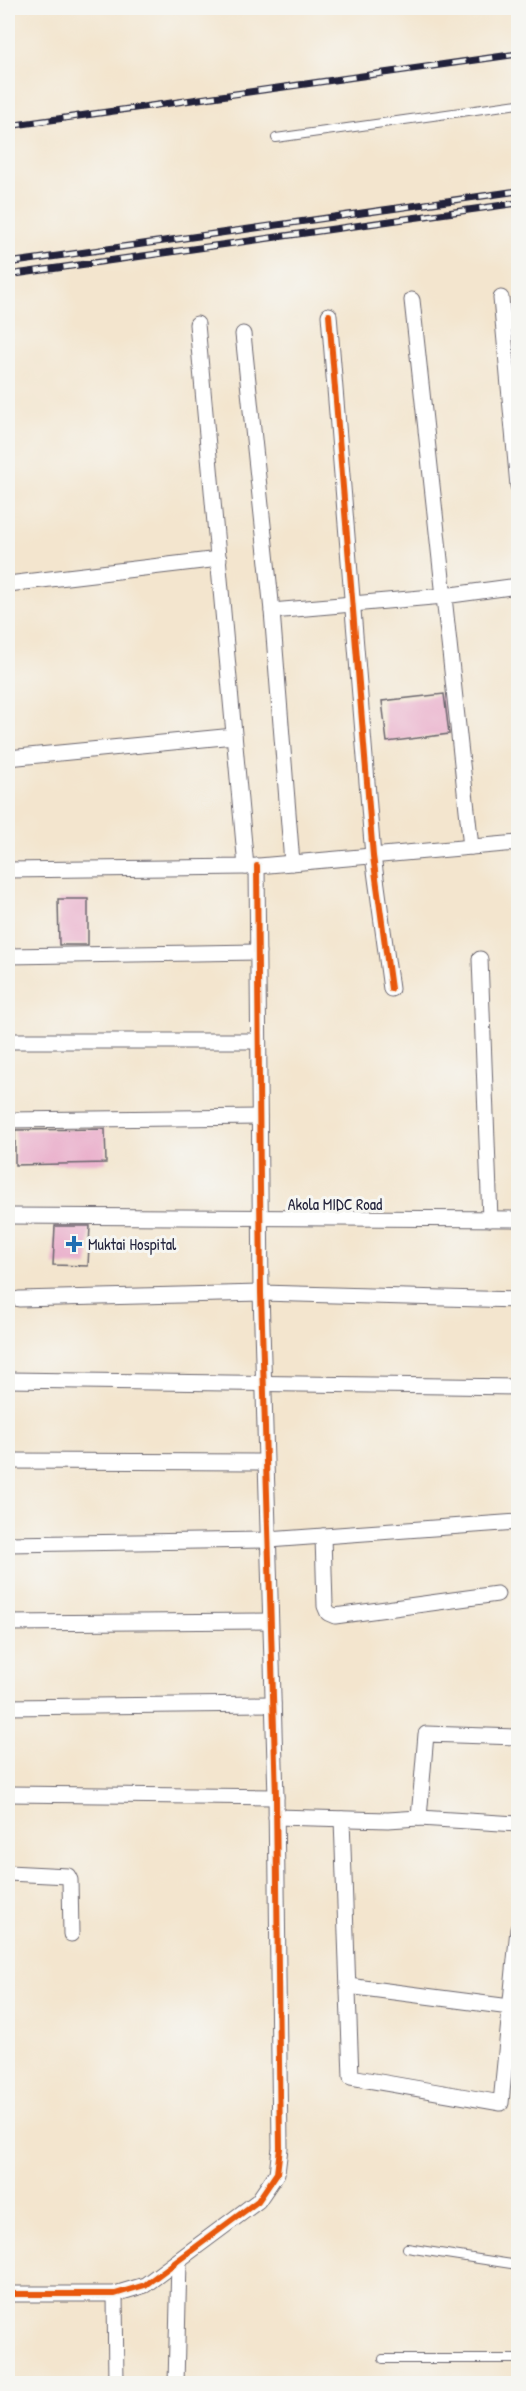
<svg xmlns="http://www.w3.org/2000/svg" width="526" height="2391" font-family="'Patrick Hand',sans-serif">
<rect width="100%" height="100%" fill="#f6f6f2"/>
<filter id="ink" filterUnits="userSpaceOnUse"><feTurbulence type="fractalNoise" baseFrequency=".0167" numOctaves="2"/><feDisplacementMap in="SourceGraphic" scale="12" xChannelSelector="R" yChannelSelector="G"/><feConvolveMatrix kernelMatrix="1 2 1 2 8 2 1 2 1" color-interpolation-filters="sRGB"/></filter>
<filter id="wash" filterUnits="userSpaceOnUse"><feTurbulence type="fractalNoise" baseFrequency=".008" numOctaves="4" result="noise"/><feDisplacementMap in="SourceGraphic" scale="24" xChannelSelector="R" yChannelSelector="G"/><feGaussianBlur stdDeviation="1.35" result="paint"/><feColorMatrix in="noise" values="0 0 0 0 0 0 0 0 0 0 0 0 0 0 0 0 0 1.4 0 .05"/><feComposite in="paint" operator="in"/></filter>
<g filter="url(#wash)">
<rect width="100%" height="100%" fill="#f3e5ce"/>
<g id="blocks">
<g fill="#e9abc9">
<polygon points="444,694 449,734 387,742 382,701"/>
<polygon points="58,899 88,899 88,945 59,945"/>
<polygon points="105,1129 106,1163 15,1165 15,1130"/>
<polygon points="55,1226 90,1226 88,1266 53,1265"/>
</g>
</g>
</g>
<g filter="url(#ink)">
<use href="#blocks" fill-opacity="0" stroke="#6b666e" stroke-width="1.5"/>
<g fill="none" stroke-linecap="round" stroke-linejoin="round">
<defs>
<g id="service">
<polyline points="276,138 518,104"/>
<polyline points="407,2248 518,2265"/>
<polyline points="383,2359 518,2359"/>
</g>
<g id="minor">
<polyline points="501,298 518,486"/>
<polyline points="412,300 471,847"/>
<polyline points="329,315 373,856 391,989"/>
<polyline points="197,324 246,867"/>
<polyline points="243,334 272,611 292,863"/>
<polyline points="8,584 219,559"/>
<polyline points="272,611 444,596 518,586"/>
<polyline points="8,758 234,736"/>
<polyline points="8,870 246,867 518,843"/>
<polyline points="8,956 258,952"/>
<polyline points="480,959 490,1219"/>
<polyline points="8,1041 258,1041"/>
<polyline points="8,1120 259,1117"/>
<polyline points="8,1216 518,1219"/>
<polyline points="19,1299 261,1293 518,1300"/>
<polyline points="8,1380 518,1387"/>
<polyline points="8,1461 265,1462"/>
<polyline points="323,1536 325,1606 328,1613 335,1616 497,1594"/>
<polyline points="8,1544 268,1540 518,1522"/>
<polyline points="8,1623 270,1621"/>
<polyline points="8,1707 273,1704"/>
<polyline points="8,1794 276,1797"/>
<polyline points="276,1817 388,1820 419,1818 518,1824"/>
<polyline points="419,1818 426,1734 518,1737"/>
<polyline points="342,1819 351,2077 501,2103 518,1929"/>
<polyline points="8,1873 68,1876 70,1880 71,1934"/>
<polyline points="348,1986 510,2007"/>
<polyline points="8,2294 115,2294 145,2285 258,2201 277,2173 280,2148 276,1797 261,1293 257,866"/>
<polyline points="115,2294 116,2384"/>
<polyline points="176,2384 179,2261"/>
</g>
</defs>
<use href="#service" stroke="#6b666e" stroke-width="10"/>
<use href="#minor" stroke="#6b666e" stroke-width="17"/>
<use href="#service" stroke="#fff" stroke-width="8"/>
<use href="#minor" stroke="#fff" stroke-width="15"/>
<defs>
<g id="rail">
<polyline points="8,126 518,54"/>
<polyline points="8,263 518,191"/>
<polyline points="8,275 518,203"/>
</g>
</defs>
<use href="#rail" stroke="#22223b" stroke-width="7"/>
<use href="#rail" stroke="#f6f6f2" stroke-width="4.5" stroke-dasharray="14" stroke-linecap="butt"/>
<defs>
<g id="cycleway">
<polyline points="329,315 373,856 391,989"/>
<polyline points="8,2294 115,2294 145,2285 258,2201 277,2173 280,2148 276,1797 261,1293 257,866"/>
</g>
</defs>
<use href="#cycleway" stroke="#f6f6f2" stroke-width="10"/>
<use href="#cycleway" stroke="#e8590c" stroke-width="6"/>
</g>
</g>
<path fill="#1f6fb2" stroke="#f6f6f2" stroke-width="2" d="M71 1235h6v6h6v6h-6v6h-6v-6h-6v-6h6z"/>
<g text-anchor="middle" stroke-width="6" stroke-linejoin="round" paint-order="stroke">
<g font-size="16" fill="#22223b" stroke="#f6f6f2">
<text x="335" y="1210">Akola MIDC Road</text>
</g>
<g font-size="16" fill="#22223b" stroke="#f6f6f2" text-anchor="start">
<text x="88" y="1250">Muktai Hospital</text>
</g>
</g>
<rect width="526" height="2391" fill="none" stroke="#f6f6f2" stroke-width="30"/>
</svg>
